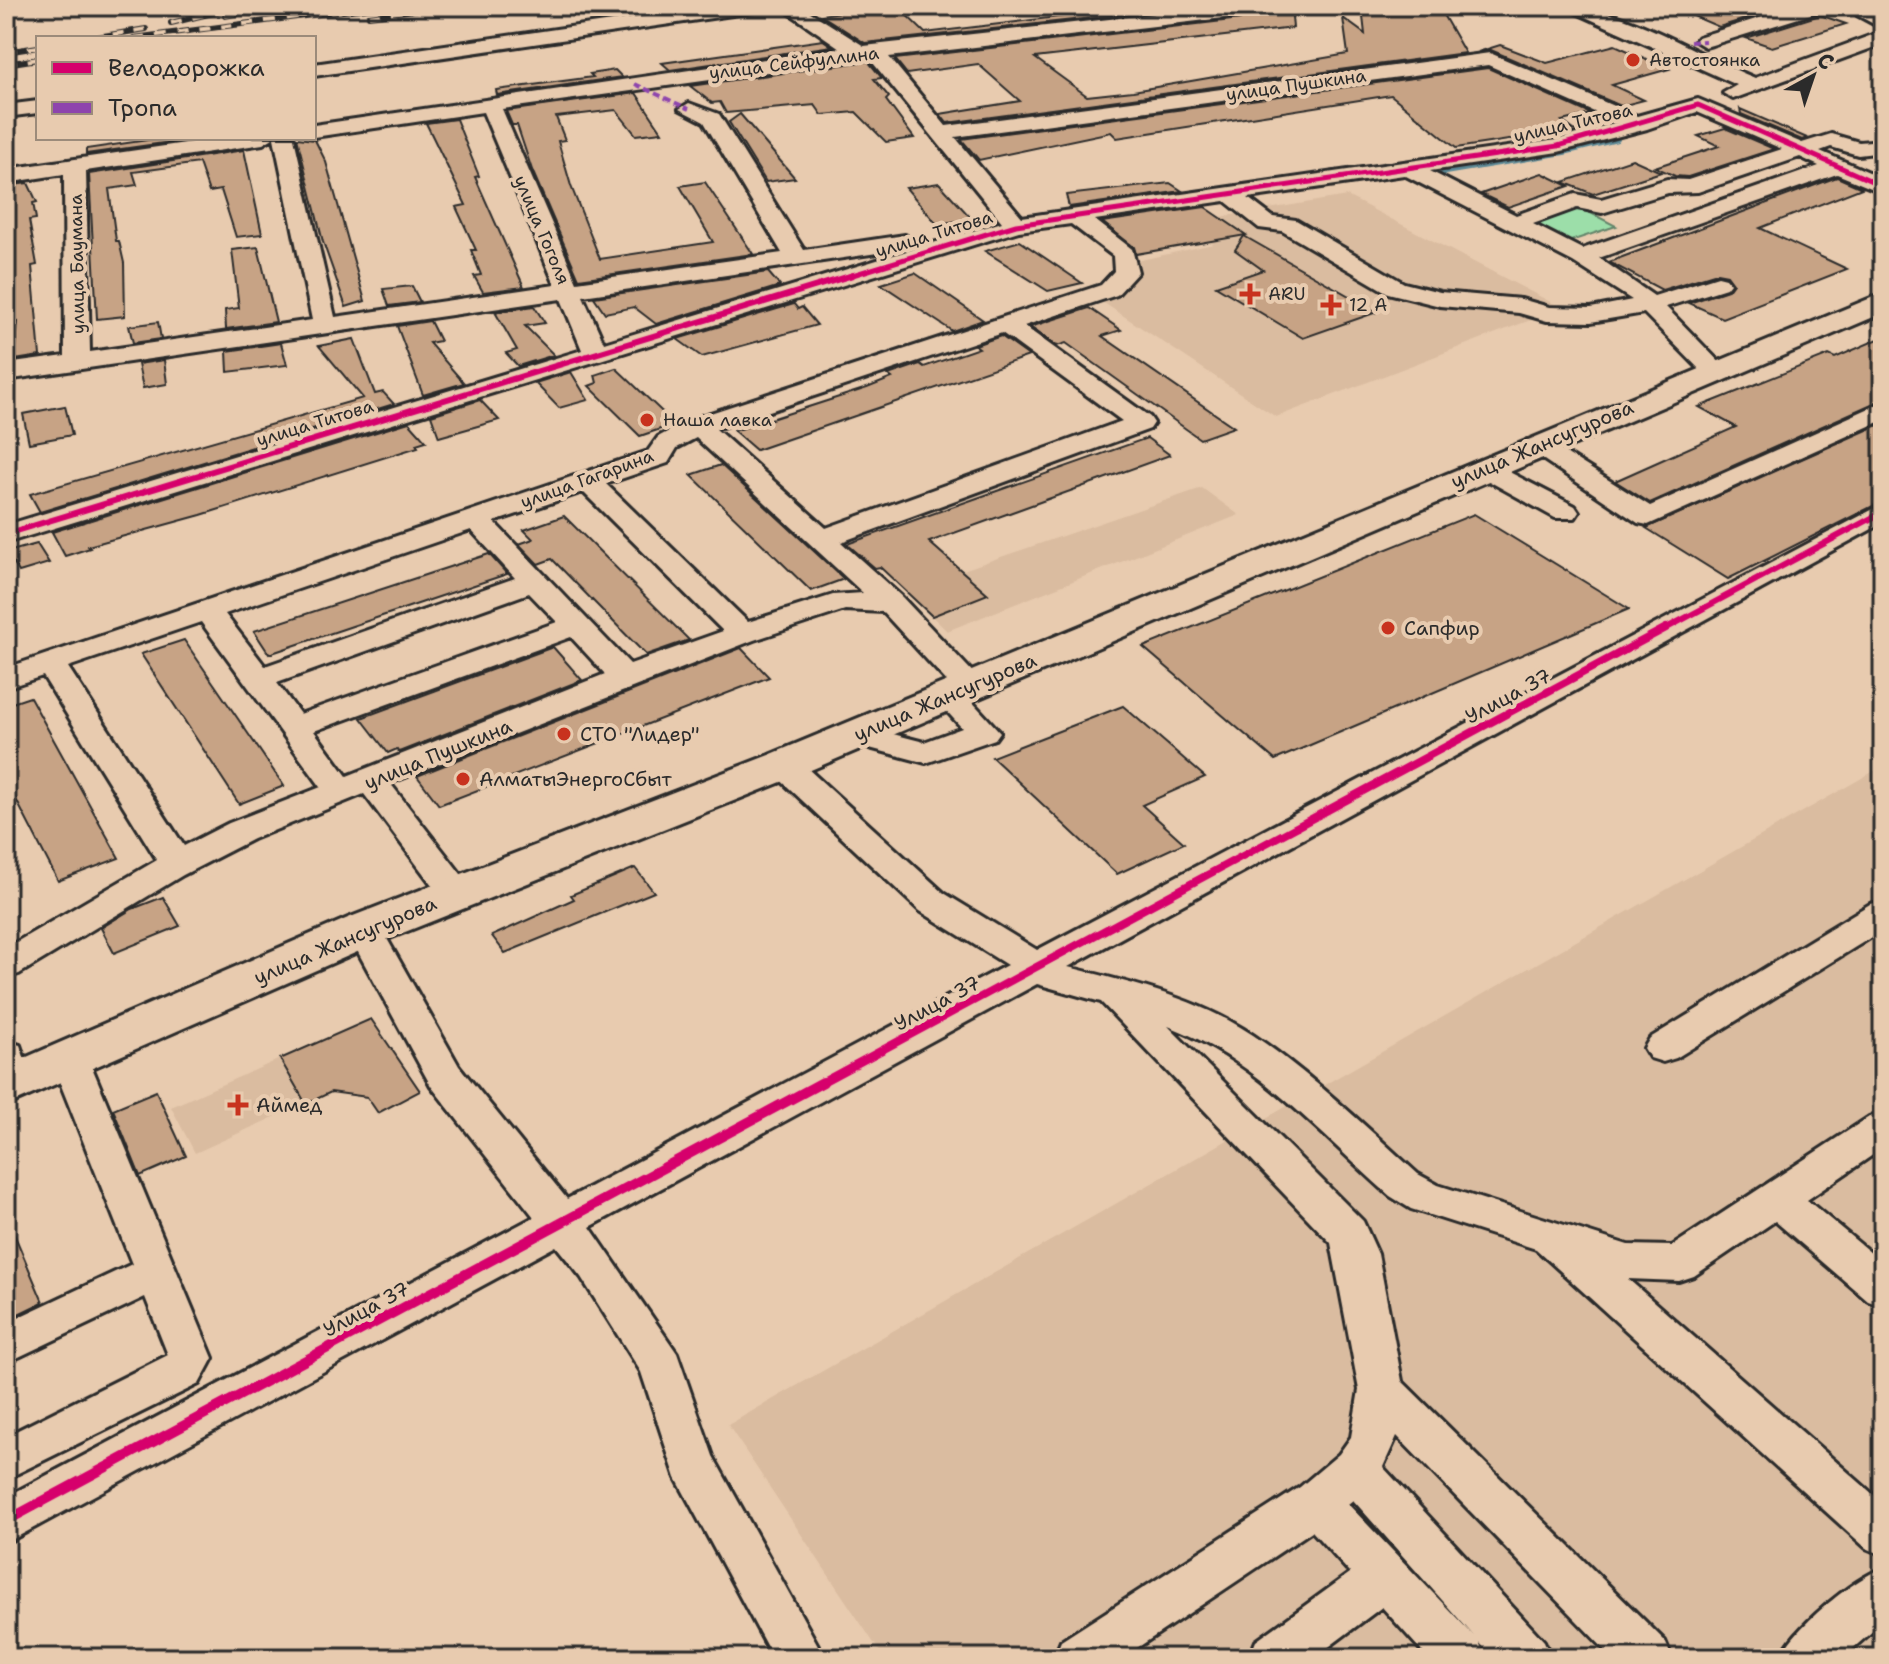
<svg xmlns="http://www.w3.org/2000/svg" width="1889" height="1664" font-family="'Shantell Sans',sans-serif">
<rect width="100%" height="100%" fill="#e8cbaf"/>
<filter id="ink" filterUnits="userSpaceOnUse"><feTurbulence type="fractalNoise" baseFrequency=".0125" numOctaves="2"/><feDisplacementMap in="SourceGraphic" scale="16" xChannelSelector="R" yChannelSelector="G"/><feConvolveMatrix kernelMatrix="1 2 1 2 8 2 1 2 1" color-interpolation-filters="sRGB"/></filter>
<g filter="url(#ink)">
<g fill="#dabca0">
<polygon points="1347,196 1562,308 1276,417 1101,301 1135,274 1132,262 1213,244 1190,222"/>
<polygon points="1202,488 1239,515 947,631 905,590"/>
<polygon points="1883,766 1883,1658 884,1658 728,1425"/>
<polygon points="280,1059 305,1103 195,1153 171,1107"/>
</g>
<polygon fill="#9cdea9" stroke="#64846a" stroke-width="2" points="1581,208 1616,226 1565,243 1530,225"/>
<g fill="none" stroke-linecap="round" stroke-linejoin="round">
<polyline stroke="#5c8996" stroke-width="6" points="1439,173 1564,152 1617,139"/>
</g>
<g fill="#c7a385" stroke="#2b2b2b" stroke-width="2">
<polygon points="882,6 897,6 925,33 1149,6 1201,6 865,43 821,15"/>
<polygon points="1287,6 1291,6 1293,28 1035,58 1087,96 1133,91 1348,54 1343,18 1365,34 1362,8 1414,6 1438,6 1465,53 947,123 940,114 1020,101 978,64 907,74 895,59 1275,15"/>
<polygon points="1670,6 1788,6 1719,27"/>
<polygon points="1820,15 1846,24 1772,47 1746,38"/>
<polygon points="823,40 832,46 670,70 662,63"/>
<polygon points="1500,45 1547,63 1615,45 1669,69 1612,85 1644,100 1621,106 1491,50 1478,52"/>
<polygon points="868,61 882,78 874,79 889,97 886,100 914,138 886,142 856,112 822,115 815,105 726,113 720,102 712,103 690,86"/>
<polygon points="1488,68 1591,114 1562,121 1574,130 1456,148 1391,95 1117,138 1111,132 979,160 961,139"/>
<polygon points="615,70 622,77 497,95 496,90 593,77 590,74"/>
<polygon points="636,93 662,132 636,135 616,110 556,117 565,140 558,141 571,186 600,259 713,242 680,186 705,182 753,254 579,279 532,170 517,125 512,125 506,111"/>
<polygon points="1740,109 1807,138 1802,140 1741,114"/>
<polygon points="740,114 795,178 766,182 729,122"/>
<polygon points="456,119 479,176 475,177 524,287 483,292 474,276 481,275 471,250 476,250 456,207 466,205 426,123"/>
<polygon points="1725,128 1774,149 1688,177 1675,176 1655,167 1719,146 1698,136"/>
<polygon points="161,138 199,138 86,154 86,149"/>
<polygon points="297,138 315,140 326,162 365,301 346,307 323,242"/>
<polygon points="244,150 262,234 236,237 221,190 209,192 199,163 133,172 137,185 109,189 116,241 119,241 124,263 125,316 97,319 89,174"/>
<polygon points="1632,159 1661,172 1593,194 1563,182"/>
<polygon points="1542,173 1569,186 1508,207 1481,194"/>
<polygon points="1837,177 1862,188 1760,228 1847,269 1722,318 1689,303 1728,290 1733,283 1727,275 1717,273 1662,290 1609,262"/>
<polygon points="28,183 37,202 33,203 36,219 29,220 37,265 32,266 40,356 15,360 18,322 6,324 6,186"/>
<polygon points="939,183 972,219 937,224 906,188"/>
<polygon points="1170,183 1182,191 1069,207 1066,195"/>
<polygon points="1205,207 1246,235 1136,254 1134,247 1102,222"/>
<polygon points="1244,236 1377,312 1303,338 1216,286 1263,270 1235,250"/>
<polygon points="1020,241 1082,283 1048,291 985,251"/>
<polygon points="258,247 276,322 226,329 225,310 239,308 232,250"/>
<polygon points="768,272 780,286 656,324 634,307 605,313 594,297"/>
<polygon points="915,273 983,320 952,331 881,284"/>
<polygon points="412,286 420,302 389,306 383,289"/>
<polygon points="794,304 798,309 802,307 817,325 702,357 677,339"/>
<polygon points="534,306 545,323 525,326 554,355 518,366 506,353 517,350 495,312"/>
<polygon points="1089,308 1121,330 1102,336 1234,427 1200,439 1066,343 1057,346 1030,327"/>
<polygon points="430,321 440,341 429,343 464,383 423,395 397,326"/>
<polygon points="158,322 161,339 133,343 129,326"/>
<polygon points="1001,336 1029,356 756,450 734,431 867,388 892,378 888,375 920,364 924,367 979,348 975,345"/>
<polygon points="1883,337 1883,399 1650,503 1615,481 1736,427 1699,407 1829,355 1835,358"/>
<polygon points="354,339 375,394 383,392 394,404 40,512 30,494 363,398 319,346"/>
<polygon points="281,343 287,365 228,372 227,351"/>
<polygon points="164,360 167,384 143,388 138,364"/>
<polygon points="616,368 675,424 640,436 589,386 597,383 595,375"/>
<polygon points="571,372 588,400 559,408 535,383"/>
<polygon points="480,400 499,420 439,437 431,415"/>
<polygon points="65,406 72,435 29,443 23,414"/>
<polygon points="409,422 426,441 416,444 418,447 201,515 88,546 90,548 65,556 52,532"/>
<polygon points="1883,423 1883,501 1728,579 1646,528"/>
<polygon points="1147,438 1170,455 929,542 988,594 932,616 880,567 875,568 847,544"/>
<polygon points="721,465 844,579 811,591 691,475"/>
<polygon points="1474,514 1629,609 1275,760 1143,647"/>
<polygon points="564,516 689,640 646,655 552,559 538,564 519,544 533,539 524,530"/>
<polygon points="37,544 49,563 19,572 7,552"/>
<polygon points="489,554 507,574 269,654 254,631"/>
<polygon points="184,640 284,786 239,804 141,654"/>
<polygon points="553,647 582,680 399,752 397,749 388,753 361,718"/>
<polygon points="741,648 769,677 439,805 417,776"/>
<polygon points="30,697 119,858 58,881 6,780 6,705"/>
<polygon points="1123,706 1205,777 1142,805 1184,843 1117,874 992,757"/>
<polygon points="635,868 654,892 505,953 492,936 574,899 571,895"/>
<polygon points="163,897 180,926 114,953 101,928 132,909"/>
<polygon points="371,1019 420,1091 378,1113 367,1097 331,1092 306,1104 280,1059"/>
<polygon points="156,1091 186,1156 140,1176 113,1109"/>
<polygon points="6,1215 43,1302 6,1320"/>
</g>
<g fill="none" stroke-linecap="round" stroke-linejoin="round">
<defs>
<g id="minor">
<polygon points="715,6 762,6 753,12 314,76 314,64"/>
<path d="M779 6H801L864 46 1228 6H1284L1275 12 889 57 946 126 1490 53 1637 116 1698 99 1802 143 1831 134 1859 142 1883 140V152L1858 155 1831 147 1820 151 1883 178V193L1837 174 1599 258 1654 296 1718 276 1726 278 1730 283 1726 288 1666 307 1729 372 1716 380 1707 377 1644 313 1591 322 1547 321 1519 313 1440 306 1388 293 1282 231 1259 228 1225 201 1095 220 1132 249 1138 272 1117 295 1024 326 1150 417 1154 423 1150 429 841 542 902 597 980 680 985 687 980 694 967 696 1000 732 995 739 926 763 843 741 838 734 843 727 854 724 924 742 962 728 933 696 938 689 952 687 883 612 845 610 754 640 390 783 468 883 474 892 468 901 456 904 444 901 364 794 253 839 183 875 19 974 6 978V948L157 860 43 676 6 688V668L648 451 658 437 689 420 1101 285 1114 271 1113 256 1071 224 1019 231 6 543V525L582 350 561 299 6 380V364L65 356 64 174 6 183V169L220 138H273L263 144 86 171 90 352 312 320 274 138H294L335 317 555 285 483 112 314 137V125L840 48ZM869 58 1002 222 604 343 583 296 905 249 916 242 905 235 804 250 719 114 689 103 679 109 704 122 782 253 577 282 502 109ZM1488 65 1617 122 1556 140 1022 217 955 137ZM1697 112 1782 149 1688 180 1667 179 1601 199 1575 194 1516 215 1430 171 1558 152 1647 129ZM1800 157 1819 166 1582 249 1533 224 1577 208 1602 213 1668 193 1698 192ZM1404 175 1573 262 1632 300 1591 308 1549 307 1521 299 1440 292 1404 283 1296 220 1273 217 1248 198ZM1002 333 1122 421 826 528 716 429ZM696 438 863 593 833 595 748 622 606 484 668 463 677 448ZM583 492 723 631 630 664 494 522ZM471 530 515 578 265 666 225 614ZM529 593 557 622 300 714 277 683ZM201 622 321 787 229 823 184 846 68 667ZM571 637 605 674 347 776 314 731Z"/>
<path d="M1561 6C1626 6 1695 54 1755 78L1883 31V44L1733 99 1723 93 1737 85Z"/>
<polygon points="1798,6 1826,6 1824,10 1712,45 1705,47 1695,41 1698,37"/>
<polygon points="1861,6 1883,6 1879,12 1883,15 1883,29 1857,15 1855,11"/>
<polygon points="38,101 38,113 6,117 6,105"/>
<polygon points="1883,402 1883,420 1648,525 1638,523 1523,446 1527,440 1545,440 1650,506"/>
<polygon points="1486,460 1575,506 1579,512 1575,518 1555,518 1476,474 1472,468 1476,462"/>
<path d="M1883 504V523L1068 967C1129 982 1200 999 1253 1035 1312 1075 1365 1126 1418 1174L1438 1185 1628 1245 1672 1246 1869 1117 1883 1113V1148L1807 1200 1883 1263V1306L1868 1301 1775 1221 1694 1276 1679 1281 1628 1279 1883 1503V1555L1866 1548 1536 1249 1411 1209 1390 1196C1322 1136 1255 1058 1168 1026L1363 1221 1378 1254 1402 1381 1665 1641 1672 1658H1613L1397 1436 1383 1467 1544 1641 1551 1658H1493L1479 1642 1486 1658H1428L1382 1607 1314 1658H1249L1256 1641 1350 1573 1312 1531 1122 1658H1054L1061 1641 1300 1487 1339 1454 1351 1437 1359 1390 1331 1243 1101 1002 1037 984 590 1227 677 1353 713 1456 825 1658H773L676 1478 641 1372 581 1277 556 1246 6 1543V1497L534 1217 431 1086 346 930 351 921 364 917 377 921 459 1066 567 1199 1007 965 920 911 772 772 768 765 772 758 784 754 796 758 944 893 1037 950ZM1353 1500 1474 1636 1348 1504Z"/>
<polygon points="1883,901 1883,930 1676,1058 1663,1062 1650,1058 1644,1048 1650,1038 1870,904"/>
<polygon points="6,1041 20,1045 33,1084 28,1094 14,1099 6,1096"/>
<polygon points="70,1046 84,1050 89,1060 213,1358 199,1384 6,1479 6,1436 168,1355 145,1297 6,1363 6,1323 132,1264 51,1060 56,1050"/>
<path d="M1883 1568V1622L1842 1658H1780C1793 1628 1852 1580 1883 1568Z"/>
</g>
<polygon id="major" points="1883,293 1883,313 799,775 380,942 6,1106 6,1066 348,918 769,755"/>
</defs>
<use href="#minor" stroke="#2b2b2b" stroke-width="6"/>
<use href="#major" stroke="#2b2b2b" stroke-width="6"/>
<use href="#minor" fill="#e8cbaf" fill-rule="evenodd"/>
<use href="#major" fill="#e8cbaf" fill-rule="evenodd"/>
<defs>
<g id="rail">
<polyline points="225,16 272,6"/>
<polyline points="369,16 444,6"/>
<polyline points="171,23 233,8"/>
<polyline points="91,38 146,29"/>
<polyline points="134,38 382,6"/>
<polyline points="6,52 38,47"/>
<polyline points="6,64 38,59"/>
</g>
</defs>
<use href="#rail" stroke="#2b2b2b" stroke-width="6"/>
<use href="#rail" stroke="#e8cbaf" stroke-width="4" stroke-dasharray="11" stroke-linecap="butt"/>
<g stroke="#8e44ad" stroke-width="4" stroke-dasharray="7 4" stroke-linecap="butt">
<polyline points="1690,42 1705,41"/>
<polyline points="635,84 689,109"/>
</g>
<defs>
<polyline id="cycleway-far3" points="846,277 1016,225 1558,146 1698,105 1883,186"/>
<g id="cycleway-far2">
<polyline points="6,534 853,275"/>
<polyline points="1663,630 1883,512"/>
</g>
<polyline id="cycleway-far1" points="819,1084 1666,628"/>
<polyline id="cycleway" points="6,1521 823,1082"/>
</defs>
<use href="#cycleway-far3" stroke="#e8cbaf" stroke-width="8"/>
<use href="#cycleway-far2" stroke="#e8cbaf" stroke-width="10"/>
<use href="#cycleway-far1" stroke="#e8cbaf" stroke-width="13"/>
<use href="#cycleway" stroke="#e8cbaf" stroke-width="15"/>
<use href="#cycleway-far3" stroke="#d6006c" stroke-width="5"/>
<use href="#cycleway-far2" stroke="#d6006c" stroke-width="6"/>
<use href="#cycleway-far1" stroke="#d6006c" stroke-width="8"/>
<use href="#cycleway" stroke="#d6006c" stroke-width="10"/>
</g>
</g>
<g fill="#c8321e" stroke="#e8cbaf" stroke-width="3">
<circle cx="1633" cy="60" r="8"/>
<path d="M1246 282h8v8h8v8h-8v8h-8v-8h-8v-8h8z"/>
<path d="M1327 293h8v8h8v8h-8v8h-8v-8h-8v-8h8z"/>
<circle cx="647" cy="420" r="8"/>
<circle cx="1388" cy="628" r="8"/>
<circle cx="564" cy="734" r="8"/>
<circle cx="463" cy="779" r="8"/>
<path d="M234 1093h8v8h8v8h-8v8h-8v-8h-8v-8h8z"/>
</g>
<g text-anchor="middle" stroke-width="8" stroke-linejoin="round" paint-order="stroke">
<g font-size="18" fill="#2b2b2b" stroke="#e8cbaf" text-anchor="start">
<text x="1649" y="66">Автостоянка</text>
<text x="1268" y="300">ARU</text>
<text x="1349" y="311">12 А</text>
<text x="663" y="426">Наша лавка</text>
</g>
<g font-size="18" fill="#2b2b2b" stroke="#e8cbaf">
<text transform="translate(794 63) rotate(-7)" y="6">улица Сейфуллина</text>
<text transform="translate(1296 85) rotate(-8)" y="6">улица Пушкина</text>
<text transform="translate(1573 123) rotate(-13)" y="6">улица Титова</text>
<text transform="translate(542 230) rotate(67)" y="6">улица Гоголя</text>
<text transform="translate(934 234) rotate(-17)" y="6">улица Титова</text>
<text transform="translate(77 264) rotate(-91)" y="6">улица Баумана</text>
<text transform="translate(315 423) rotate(-17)" y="6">улица Титова</text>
<text transform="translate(587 479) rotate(-20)" y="6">улица Гагарина</text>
</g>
<g font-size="20" fill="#2b2b2b" stroke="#e8cbaf">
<text transform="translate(1542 444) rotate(-23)" y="7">улица Жансугурова</text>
<text transform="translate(1508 696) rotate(-28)" y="7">Улица 37</text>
<text transform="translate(945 697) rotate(-23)" y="7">улица Жансугурова</text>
<text transform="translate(438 754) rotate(-22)" y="7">улица Пушкина</text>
<text transform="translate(345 940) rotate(-23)" y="7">улица Жансугурова</text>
<text transform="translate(937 1003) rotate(-28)" y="7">Улица 37</text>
<text transform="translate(366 1309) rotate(-28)" y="7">Улица 37</text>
</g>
<g font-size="20" fill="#2b2b2b" stroke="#e8cbaf" text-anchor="start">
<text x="1404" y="635">Сапфир</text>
<text x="580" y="741">СТО "Лидер"</text>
<text x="479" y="786">АлматыЭнергоСбыт</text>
<text x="256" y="1112">Аймед</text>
</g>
</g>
<rect width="1889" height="1664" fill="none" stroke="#e8cbaf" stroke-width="32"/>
<rect x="16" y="16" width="1857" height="1632" fill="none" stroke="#2b2b2b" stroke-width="3" filter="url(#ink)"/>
<rect x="36" y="36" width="280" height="104" fill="#e8cbaf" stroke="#9c8b7a" stroke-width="2"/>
<rect x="52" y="62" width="40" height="12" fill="#d6006c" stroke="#9c8b7a" stroke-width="2"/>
<text x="108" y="76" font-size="24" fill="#2b2b2b">Велодорожка</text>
<rect x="52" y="102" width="40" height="12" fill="#8e44ad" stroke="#9c8b7a" stroke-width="2"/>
<text x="108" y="116" font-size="24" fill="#2b2b2b">Тропа</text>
<g transform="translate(1813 76) rotate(40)" stroke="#e8cbaf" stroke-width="6" paint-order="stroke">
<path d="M0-6L14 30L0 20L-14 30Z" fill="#2b2b2b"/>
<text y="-12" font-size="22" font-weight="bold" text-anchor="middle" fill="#2b2b2b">С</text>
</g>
</svg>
